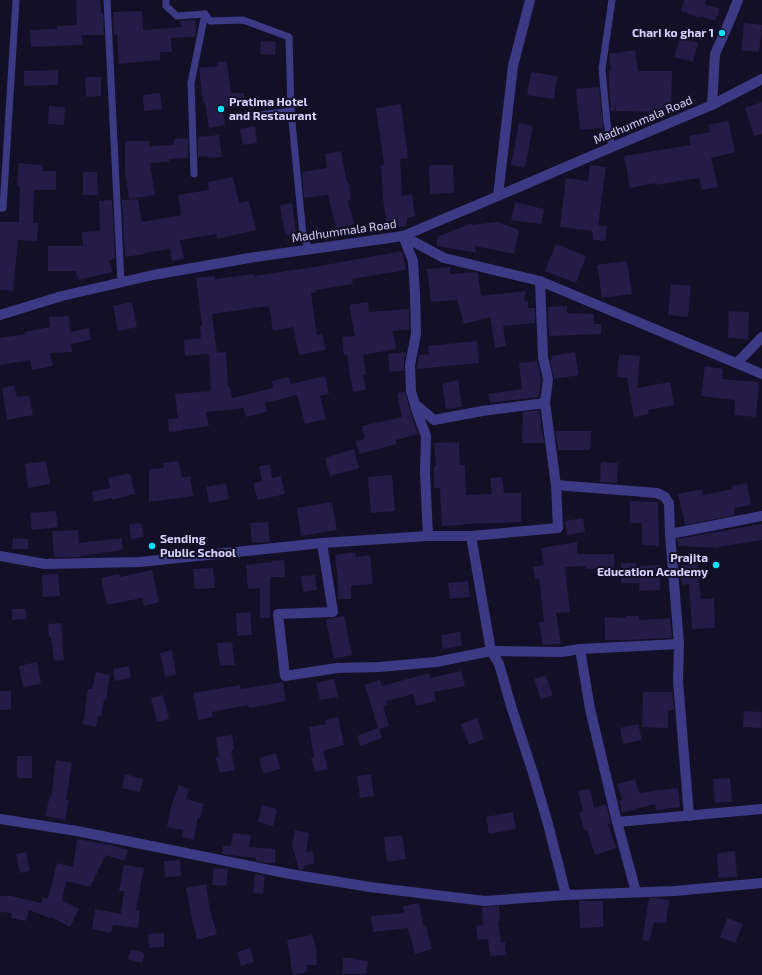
<svg xmlns="http://www.w3.org/2000/svg" width="762" height="975" font-family="'Exo 2',sans-serif">
<rect width="100%" height="100%" fill="#130f26"/>
<g fill="#241b47">
<polygon points="76,0 100,0 101,13 103,13 104,35 82,35 83,45 31,47 30,30 57,29 57,26 77,25"/>
<polygon points="684,0 706,0 705,4 720,9 715,21 701,16 700,18 681,11"/>
<polygon points="142,11 143,30 181,27 180,21 195,20 196,33 195,37 171,38 172,52 160,52 160,60 119,64 117,35 114,35 113,12"/>
<polygon points="744,23 762,25 759,52 741,50"/>
<polygon points="680,38 698,43 693,62 674,57"/>
<polygon points="261,41 276,42 275,55 260,54"/>
<polygon points="635,50 638,71 672,71 671,112 616,111 615,104 614,111 611,111 609,86 609,70 611,70 609,54"/>
<polygon points="227,61 231,93 244,93 244,107 222,107 225,125 209,128 205,103 203,103 199,68 218,66 217,62"/>
<polygon points="58,70 58,85 24,86 24,71"/>
<polygon points="531,72 557,76 554,99 527,95"/>
<polygon points="85,77 101,77 101,96 86,97"/>
<polygon points="599,87 603,128 580,130 576,89"/>
<polygon points="160,93 162,109 144,111 143,95"/>
<polygon points="762,102 762,134 754,136 745,108"/>
<polygon points="401,104 408,158 400,159 402,196 412,194 415,216 407,218 407,226 387,228 383,198 381,166 384,165 376,108 386,107 386,106"/>
<polygon points="49,106 65,107 64,125 48,124"/>
<polygon points="728,121 735,152 711,158 718,187 702,190 699,178 655,185 655,183 630,188 624,156 691,145 689,136 710,132 708,125"/>
<polygon points="519,123 533,126 525,168 511,165"/>
<polygon points="255,126 257,143 243,145 240,129"/>
<polygon points="219,135 222,157 209,158 208,156 198,157 198,137"/>
<polygon points="188,138 188,158 169,159 169,162 150,163 155,195 129,199 125,171 125,141 149,141 149,146 174,145 174,139"/>
<polygon points="341,151 347,183 349,183 351,200 348,201 354,224 336,228 328,195 304,198 302,172 327,168 325,154"/>
<polygon points="19,163 42,165 42,171 56,171 56,190 34,190 33,223 38,223 37,241 18,240 13,291 0,290 0,222 19,222 20,186 17,186"/>
<polygon points="429,165 453,165 454,193 430,194"/>
<polygon points="590,165 606,167 598,225 607,226 605,241 593,240 592,231 560,227 566,178 588,181"/>
<polygon points="83,172 97,172 98,195 83,195"/>
<polygon points="233,177 239,203 249,201 256,230 217,239 216,234 180,240 184,259 172,261 170,249 144,253 144,254 125,257 122,200 138,199 142,222 181,215 178,195 209,190 208,182"/>
<polygon points="112,200 115,259 109,260 112,272 78,280 76,271 48,271 48,246 83,246 82,232 100,231 99,201"/>
<polygon points="515,202 544,209 541,224 511,220"/>
<polygon points="292,203 296,233 285,235 280,205"/>
<polygon points="498,222 519,230 514,254 475,246 476,253 437,246 437,237 472,223 472,225"/>
<polygon points="556,244 586,256 576,283 545,271"/>
<polygon points="402,251 406,270 352,279 353,284 316,290 317,292 311,293 317,335 322,334 326,350 299,355 293,327 273,331 269,306 212,314 217,353 216,353 226,352 228,387 230,387 232,398 273,388 272,381 289,377 291,384 325,376 329,394 320,396 326,419 305,424 297,395 265,403 267,412 246,417 244,408 206,412 209,426 182,430 182,431 169,432 168,419 178,418 175,394 210,391 210,389 211,389 209,354 185,356 184,340 201,338 200,326 202,326 196,278 215,276 215,279 254,274 254,276 320,266"/>
<polygon points="627,261 632,294 602,298 597,265"/>
<polygon points="450,267 450,274 475,272 478,273 481,296 526,291 524,301 528,302 528,308 535,308 535,323 503,326 506,346 495,348 490,317 464,324 457,300 431,302 427,269"/>
<polygon points="671,284 691,286 688,317 668,315"/>
<polygon points="132,302 137,327 118,331 113,306"/>
<polygon points="368,302 369,312 409,309 409,330 393,331 396,349 363,355 366,375 363,375 366,390 353,392 351,377 350,377 347,355 344,355 342,337 355,336 349,305"/>
<polygon points="567,306 567,313 594,314 594,324 601,324 601,334 549,336 548,307"/>
<polygon points="729,311 749,312 748,339 728,338"/>
<polygon points="69,316 70,332 89,328 91,340 71,344 72,352 50,353 53,366 32,370 30,360 0,365 0,338 26,334 25,332 50,327 49,317"/>
<polygon points="477,341 479,363 417,369 419,355 429,354 428,346"/>
<polygon points="406,352 404,364 404,371 390,372 388,354"/>
<polygon points="575,352 579,375 554,379 550,360 552,359 551,356"/>
<polygon points="619,354 640,356 637,388 670,382 674,405 648,410 649,414 634,417 627,378 617,377"/>
<polygon points="537,361 541,379 539,397 490,403 488,394 522,389 519,363"/>
<polygon points="705,366 723,369 722,379 759,382 756,417 734,415 735,400 701,396"/>
<polygon points="458,380 462,407 446,409 442,384"/>
<polygon points="14,385 17,397 29,395 33,415 7,420 2,388"/>
<polygon points="405,392 411,414 418,434 396,440 397,444 359,454 356,441 365,439 362,426 402,417 397,393"/>
<polygon points="539,410 541,422 541,431 542,431 544,443 522,443 523,412"/>
<polygon points="555,431 591,431 590,450 558,450 558,444 557,444"/>
<polygon points="459,442 460,465 465,465 466,495 492,494 490,478 502,477 504,493 521,493 521,522 463,524 463,525 442,526 440,488 434,488 434,466 436,466 434,443"/>
<polygon points="354,449 359,468 330,476 325,458"/>
<polygon points="46,461 50,484 28,488 25,464"/>
<polygon points="179,461 182,478 190,476 193,496 149,502 149,469 164,468 163,463"/>
<polygon points="601,462 618,463 617,483 600,482"/>
<polygon points="270,464 272,478 281,476 285,494 258,500 253,483 262,481 259,466"/>
<polygon points="130,473 135,494 112,500 112,498 94,502 92,492 110,488 108,478"/>
<polygon points="392,475 395,511 371,513 368,477"/>
<polygon points="226,483 229,499 209,503 206,487"/>
<polygon points="747,483 751,505 734,508 735,515 685,525 678,494 702,489 703,495 732,489 731,486"/>
<polygon points="630,501 658,502 659,546 642,545 642,523 630,523"/>
<polygon points="332,502 337,530 301,536 297,508"/>
<polygon points="56,511 58,527 32,530 30,513"/>
<polygon points="583,518 585,532 567,535 565,521"/>
<polygon points="268,522 270,542 252,543 250,523"/>
<polygon points="141,523 144,537 131,539 129,524"/>
<polygon points="762,524 762,540 718,547 718,548 678,546 677,539"/>
<polygon points="78,530 79,543 122,538 123,550 80,556 80,557 54,557 52,531"/>
<polygon points="13,538 28,539 28,549 12,549"/>
<polygon points="577,542 577,554 614,554 614,568 586,569 586,566 565,567 570,612 556,613 561,644 543,645 539,622 544,622 539,578 535,579 533,567 544,565 541,548"/>
<polygon points="355,552 356,557 370,555 373,584 351,586 351,599 338,599 338,581 335,555"/>
<polygon points="284,560 285,577 270,577 270,618 260,618 260,588 248,589 246,565 272,562 272,561"/>
<polygon points="621,563 636,563 636,566 660,565 660,590 639,591 639,583 621,583"/>
<polygon points="697,564 701,599 714,598 715,628 692,629 689,584 682,585 680,571 682,571 681,565"/>
<polygon points="213,568 215,588 195,589 193,569"/>
<polygon points="152,570 159,602 144,606 142,598 107,605 101,578 119,574 120,577"/>
<polygon points="58,574 60,596 43,597 42,575"/>
<polygon points="315,575 317,590 303,592 301,576"/>
<polygon points="468,581 470,597 450,599 448,583"/>
<polygon points="12,609 26,609 26,619 12,620"/>
<polygon points="250,612 252,635 237,636 236,613"/>
<polygon points="344,616 352,655 334,659 326,620"/>
<polygon points="626,616 639,616 639,620 670,618 672,638 626,640 605,640 605,617 626,618"/>
<polygon points="61,623 63,641 62,641 64,660 54,661 51,637 49,637 48,624"/>
<polygon points="460,632 462,646 443,649 441,635"/>
<polygon points="232,642 235,665 220,666 217,643"/>
<polygon points="172,650 176,675 165,677 160,653"/>
<polygon points="37,662 41,684 23,687 19,666"/>
<polygon points="129,666 131,678 115,681 113,669"/>
<polygon points="461,671 465,686 434,692 436,701 416,706 413,694 386,701 388,705 383,706 389,726 379,729 382,738 360,746 357,736 378,728 365,685 380,680 382,686 429,673 430,678"/>
<polygon points="96,672 110,675 106,700 104,700 101,716 98,716 96,727 83,724 88,689 92,689"/>
<polygon points="546,675 553,695 541,699 534,679"/>
<polygon points="334,679 338,697 320,700 316,683"/>
<polygon points="283,682 286,701 249,708 248,705 212,712 213,717 198,720 193,693 240,685 241,689"/>
<rect x="0" y="691" width="11" height="19"/>
<polygon points="643,692 672,692 674,710 668,710 668,728 642,727"/>
<polygon points="163,695 169,719 157,722 151,698"/>
<polygon points="744,711 761,712 761,728 743,727"/>
<polygon points="338,717 344,745 323,751 328,769 315,772 311,758 314,757 309,727 326,724 325,720"/>
<polygon points="477,718 484,739 469,745 461,724"/>
<polygon points="638,724 642,740 623,744 620,728"/>
<polygon points="232,735 234,750 231,751 235,770 220,773 216,757 219,757 216,737"/>
<polygon points="276,753 280,769 263,774 259,758"/>
<rect x="17" y="756" width="15" height="22"/>
<polygon points="56,760 72,763 66,800 69,800 65,820 45,816 50,796 51,797"/>
<polygon points="125,774 143,779 140,792 122,788"/>
<polygon points="371,774 374,796 360,798 357,776"/>
<polygon points="730,778 732,802 715,803 713,779"/>
<polygon points="635,779 639,793 678,788 680,807 656,810 655,804 622,813 619,801 622,800 617,784"/>
<polygon points="179,785 189,789 186,799 204,804 200,818 198,817 194,840 182,837 183,830 167,827 171,807"/>
<polygon points="590,789 594,808 606,804 611,823 608,824 616,848 595,855 587,830 584,830 579,812 583,811 578,791"/>
<polygon points="262,805 277,809 273,826 258,822"/>
<polygon points="513,812 516,829 489,834 486,817"/>
<polygon points="295,830 309,833 306,852 312,851 315,863 304,866 303,870 299,869 292,846"/>
<polygon points="233,833 251,835 249,847 275,849 275,863 267,863 256,861 256,858 222,854 223,846 231,846"/>
<polygon points="402,835 406,859 387,862 384,837"/>
<polygon points="77,839 111,845 128,850 124,861 106,855 90,887 66,881 62,900 79,909 70,927 51,917 50,918 29,910 26,921 11,918 12,913 0,912 0,896 7,896 7,895 41,903 43,897 48,899 57,863 73,867"/>
<polygon points="735,851 737,877 718,878 717,853"/>
<polygon points="26,852 30,871 20,873 16,854"/>
<polygon points="180,860 181,876 165,877 164,861"/>
<polygon points="124,865 144,868 136,910 140,911 138,928 113,925 111,933 92,929 95,909 121,914 124,891 119,891"/>
<polygon points="214,868 228,869 226,886 212,885"/>
<polygon points="255,874 265,876 263,894 253,893"/>
<polygon points="206,884 209,906 217,934 197,940 192,919 186,888"/>
<polygon points="649,898 656,898 669,900 666,923 654,922 649,942 642,940"/>
<polygon points="579,901 603,901 603,927 580,928"/>
<polygon points="419,903 424,927 426,926 432,949 415,954 408,928 373,932 371,916 404,913 403,906"/>
<polygon points="499,906 500,921 498,921 501,942 505,942 506,955 490,956 488,939 478,940 476,926 483,925 482,907"/>
<polygon points="727,918 743,924 735,943 720,937"/>
<polygon points="164,933 164,947 149,948 148,934"/>
<polygon points="312,935 316,947 317,965 306,965 307,972 293,975 290,961 291,961 287,940"/>
<polygon points="250,948 254,962 241,966 237,952"/>
<polygon points="131,949 145,953 142,963 128,959"/>
<polygon points="343,958 354,958 354,959 368,961 366,974 342,974"/>
</g>
<g fill="none" stroke-linecap="round" stroke-linejoin="round">
<g stroke="#3d3a85" stroke-width="7">
<polyline points="107,0 121,282"/>
<polyline points="166,0 166,6 177,16 205,14"/>
<polyline points="253,116 291,111"/>
<polyline points="612,147 607,123 602,69 612,0"/>
<polyline points="194,174 191,83 205,14 210,21 243,20 289,37 291,111 303,235 309,249"/>
<polyline points="0,208 3,208 16,0"/>
</g>
<g stroke="#3d3a85" stroke-width="10">
<polyline points="712,105 715,54 727,27 738,0"/>
<polyline points="498,196 513,66 530,0"/>
<polyline points="737,363 762,337"/>
<polyline points="415,404 434,420 482,411 545,403"/>
<polyline points="556,485 657,493 665,497 669,503 670,534 679,644 678,681 689,816"/>
<polyline points="670,534 762,516"/>
<polyline points="428,536 425,472 426,436 417,412 411,391 410,365 416,334 415,294 413,261 403,236 444,258 540,281 762,374"/>
<polyline points="471,536 491,651 499,664 512,709 533,773 548,824 566,895"/>
<polyline points="322,543 333,612 278,614 285,676 337,668 379,667 436,662 491,651 562,652 580,649 679,644"/>
<polyline points="0,556 45,564 140,562 322,543 428,536 471,536 558,528 556,485 545,403 548,379 543,357 540,281"/>
<polyline points="580,649 590,709 617,822 636,892"/>
<polyline points="0,819 77,831 290,874 370,887 485,901 566,895 675,891 762,883"/>
<polyline points="617,822 762,809"/>
</g>
<polyline stroke="#3d3a85" stroke-width="10" points="0,315 62,296 153,275 249,258 403,236 498,196 591,156 712,105 762,79"/>
</g>
<g fill="#00e5ff" stroke="#130f26" stroke-width="1.5">
<circle cx="722" cy="33" r="4"/>
<circle cx="221" cy="109" r="4"/>
<circle cx="152" cy="546" r="4"/>
<circle cx="716" cy="565" r="4"/>
</g>
<g text-anchor="middle" stroke-width="4" stroke-linejoin="round" paint-order="stroke">
<g font-size="12" font-weight="bold" fill="#d9d4ff" stroke="#130f26" text-anchor="end">
<text x="714" y="37">Chari ko ghar 1</text>
<text x="229" y="106" text-anchor="start">Pratima Hotel<tspan x="229" dy="14">and Restaurant</tspan></text>
<text x="160" y="543" text-anchor="start">Sending<tspan x="160" dy="14">Public School</tspan></text>
<text x="708" y="562">Prajita<tspan x="708" dy="14">Education Academy</tspan></text>
</g>
<g font-size="12" fill="#d9d4ff" stroke="#130f26">
<text transform="translate(643 120) rotate(-23)" y="4">Madhummala Road</text>
<text transform="translate(344 231) rotate(-8)" y="4">Madhummala Road</text>
</g>
</g>
</svg>
